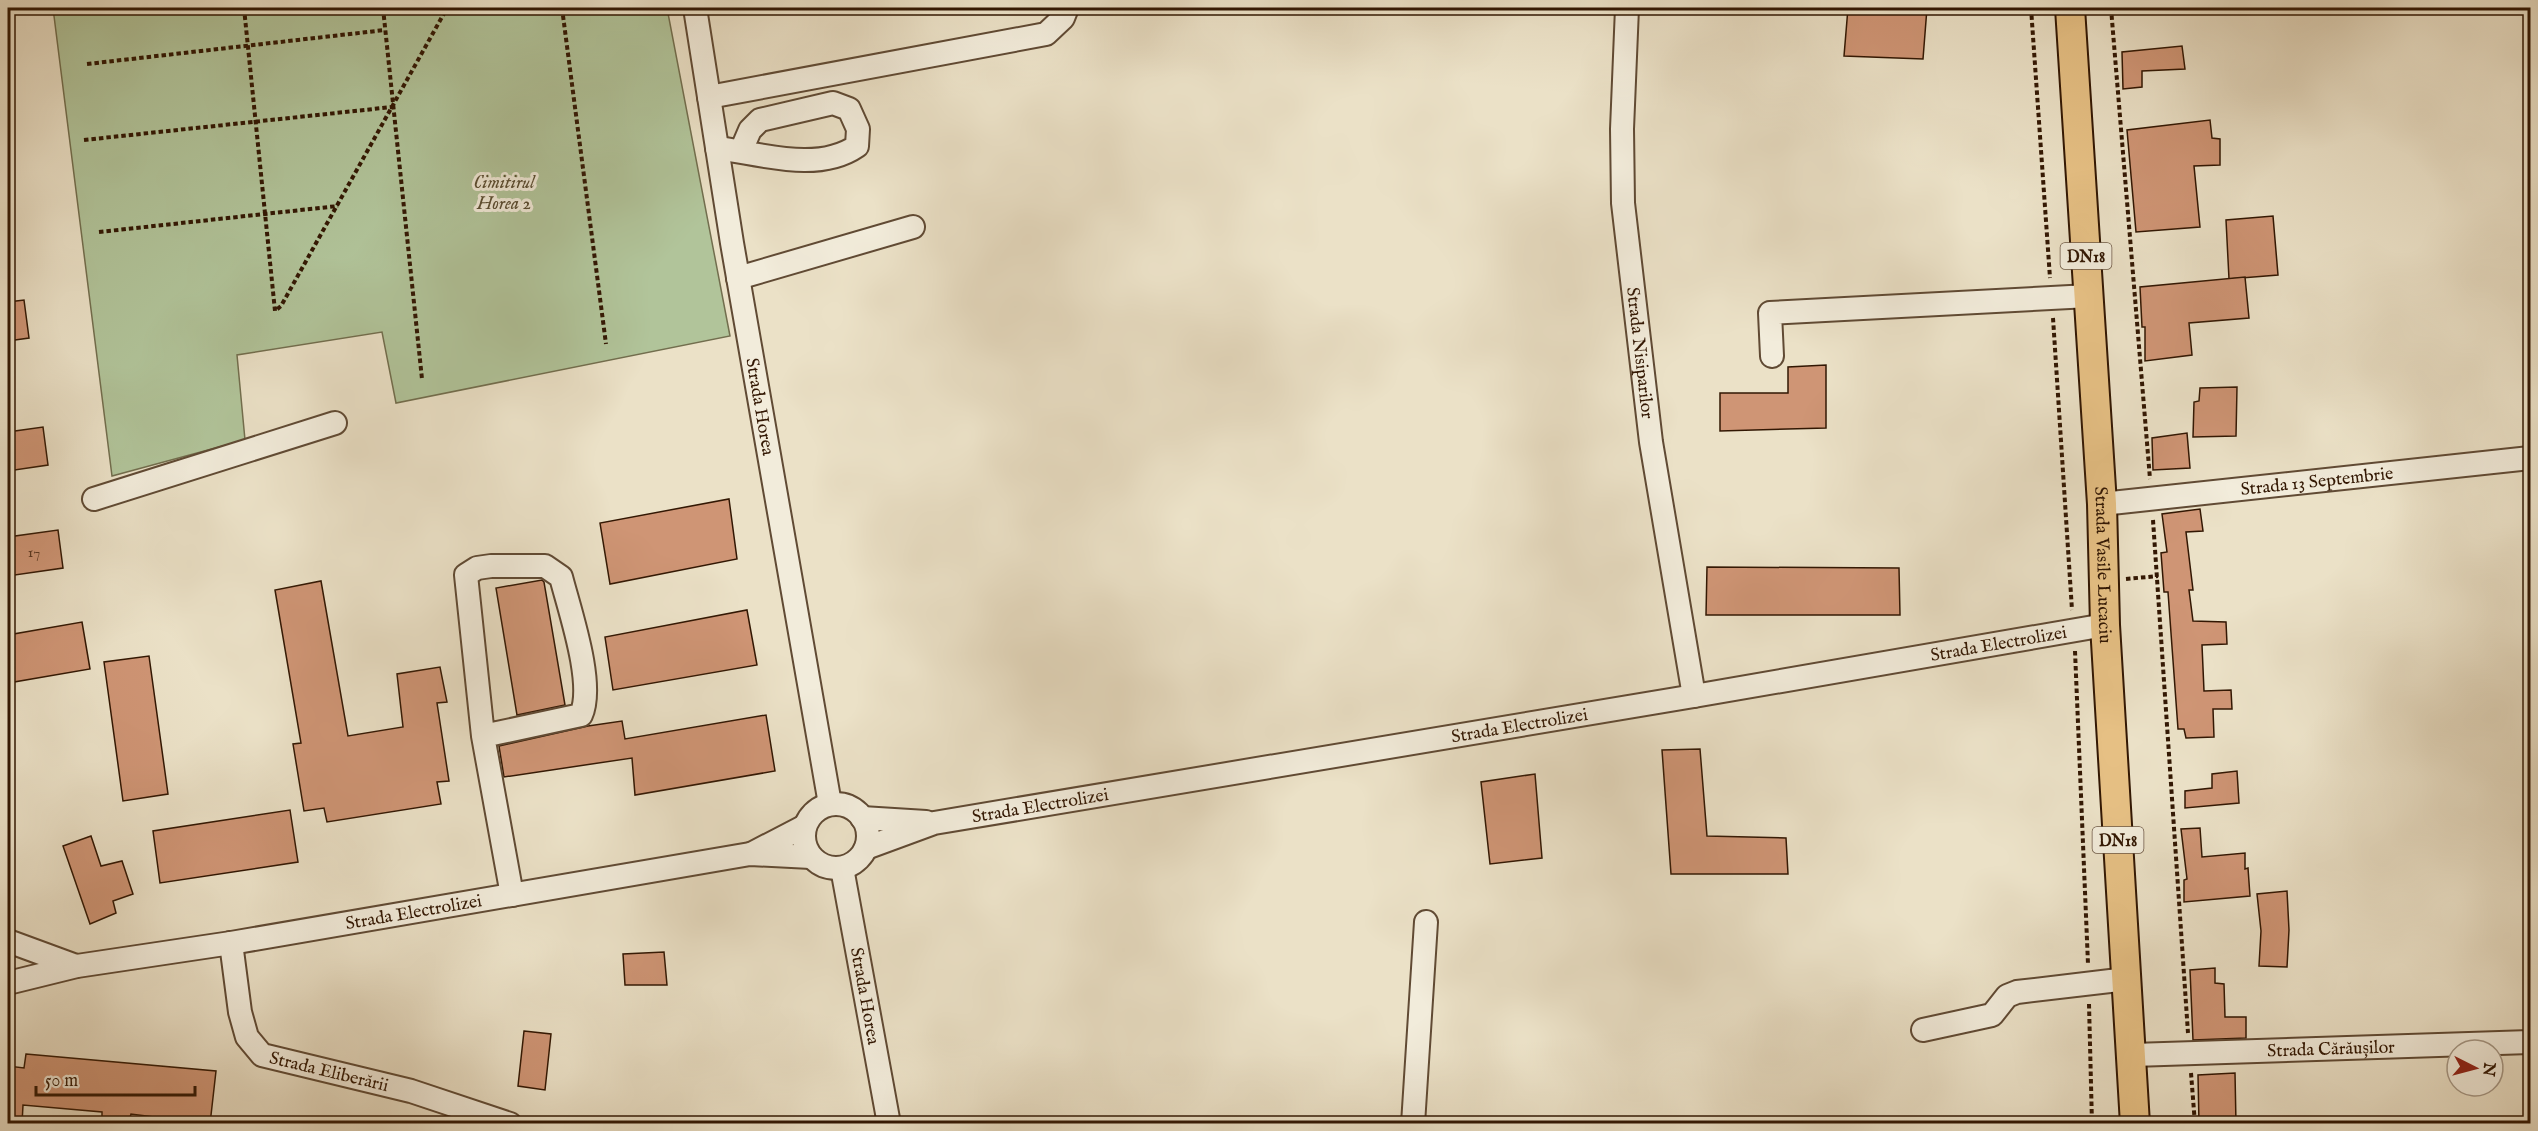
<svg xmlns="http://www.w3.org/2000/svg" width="2538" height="1131" font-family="'IM FELL English',serif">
<rect width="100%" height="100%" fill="#ebe1c7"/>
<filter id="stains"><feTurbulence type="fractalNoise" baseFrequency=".00333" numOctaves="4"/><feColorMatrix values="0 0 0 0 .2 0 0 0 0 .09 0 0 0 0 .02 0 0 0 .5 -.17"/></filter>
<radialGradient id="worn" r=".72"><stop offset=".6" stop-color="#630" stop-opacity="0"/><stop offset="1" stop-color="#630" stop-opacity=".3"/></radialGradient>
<polygon fill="#b1c49a" stroke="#726e4e" stroke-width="1.5" points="53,8 667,8 730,336 396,403 382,332 237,355 245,440 112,476"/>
<g fill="#cf9575" stroke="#321703" stroke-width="1.5">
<polygon points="1848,8 1927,8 1923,59 1844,56"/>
<polygon points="2182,46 2185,69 2142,71 2142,87 2123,89 2122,52"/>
<polygon points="2210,120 2212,138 2220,139 2220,165 2194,166 2200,227 2136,232 2127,130"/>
<polygon points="2273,216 2278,275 2229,279 2226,220"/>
<polygon points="2245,277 2249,318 2189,323 2192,355 2145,361 2145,327 2142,327 2140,287"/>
<polygon points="24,300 29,338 8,341 8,302"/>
<polygon points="1826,365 1826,428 1720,431 1720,393 1788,393 1788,367"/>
<polygon points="2237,387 2236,436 2193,437 2194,402 2199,401 2200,388"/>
<polygon points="43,427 48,465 8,471 8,432"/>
<polygon points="2187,433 2190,468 2153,470 2152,438"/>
<polygon points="729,499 737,559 610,584 600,523"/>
<polygon points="2200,509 2203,531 2186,532 2193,590 2189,590 2193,621 2226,622 2227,644 2202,645 2204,691 2231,690 2232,709 2213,709 2214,737 2186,738 2184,729 2178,729 2168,592 2164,592 2161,553 2167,552 2162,514"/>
<polygon points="58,530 63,568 8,576 8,537"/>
<polygon points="1707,567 1899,568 1900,615 1706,615"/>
<polygon points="542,580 544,582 565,705 517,715 496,588"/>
<polygon points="321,581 348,736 403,727 397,674 440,667 447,702 437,703 449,781 437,782 441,804 327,822 324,808 304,811 293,744 301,743 275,590"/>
<polygon points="747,610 757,665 613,690 605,637"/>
<polygon points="82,622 90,669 8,683 8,635"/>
<polygon points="149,656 168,794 123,801 104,662"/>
<polygon points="766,715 775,771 635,795 632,758 504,777 499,746 588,726 622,721 625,739"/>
<polygon points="1700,749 1707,836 1786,838 1788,874 1671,874 1662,750"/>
<polygon points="2237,771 2239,803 2185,808 2185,791 2212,788 2212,774"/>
<polygon points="1535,774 1542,858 1490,864 1481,782"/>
<polygon points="290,810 298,862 160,883 153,831"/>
<polygon points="2200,828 2202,857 2245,853 2245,869 2248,868 2250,896 2184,902 2184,880 2187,879 2181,829"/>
<polygon points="91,836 101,866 122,861 133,894 113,901 116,913 90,924 63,846"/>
<polygon points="2287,891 2289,930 2287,967 2259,966 2261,931 2257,894"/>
<polygon points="664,952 667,985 625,985 623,954"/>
<polygon points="2215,968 2215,983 2224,984 2225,1017 2246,1017 2246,1038 2193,1040 2190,970"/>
<polygon points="524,1031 551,1034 545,1090 518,1086"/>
<polygon points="26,1054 216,1071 210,1124 131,1114 128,1124 102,1122 102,1112 23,1105 22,1124 8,1124 8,1066 24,1068"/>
<polygon points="2235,1073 2236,1124 2199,1123 2198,1075"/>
</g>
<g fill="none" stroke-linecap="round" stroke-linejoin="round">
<defs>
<g id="minor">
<path id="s1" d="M695 8 732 243 830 804"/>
<path id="s2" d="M1627 8 1622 129 1623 203 1651 442 1694 696"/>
<polyline points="709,97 1046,34 1063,18 1067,8"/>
<path d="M717 148C762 154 818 173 857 146L858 129 849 109 833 103 760 120 750 130 741 151"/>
<polyline points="738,278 913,227"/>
<polyline points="1772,356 1770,313 2089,296"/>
<polyline points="94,499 335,423"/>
<path id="s3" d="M2102 504 2530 458"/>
<path d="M483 736 581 715C595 684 570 612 561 577L545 566H491L477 568 466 575 483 736 512 895"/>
<circle cx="836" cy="836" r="32"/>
<polyline points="862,818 926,822"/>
<path id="s4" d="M866 848 934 823 1694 696 2105 625"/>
<polyline points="751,854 805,826"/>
<path id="s5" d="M842 868 889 1124"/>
<polyline points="8,941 76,966"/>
<path id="s6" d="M231 943 240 1012 247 1037 262 1055 411 1091 510 1124"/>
<path id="s7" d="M8 983 77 966 231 943 750 854 811 857"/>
<polyline points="1923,1030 1992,1015 2007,996 2017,992 2127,979"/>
<path id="s8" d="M2133 1055 2530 1042"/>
<polyline points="1413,1124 1426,922"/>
</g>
<g id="major">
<path id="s9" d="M2070 8 2102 504 2105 625 2135 1124"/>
</g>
</defs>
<use href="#minor" stroke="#604a34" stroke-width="26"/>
<use href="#major" stroke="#321703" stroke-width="32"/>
<g stroke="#321703" stroke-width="4" stroke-dasharray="4.5 3" stroke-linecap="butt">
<polyline points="244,8 275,311 281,306 447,8"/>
<polyline points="383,8 422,379"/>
<polyline points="562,8 606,344"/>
<polyline points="2031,8 2050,278"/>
<polyline points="2111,8 2150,479"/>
<polyline points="87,64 385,30"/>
<polyline points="84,140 392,107"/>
<polyline points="99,232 338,206"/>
<polyline points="2053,318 2072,610"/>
<polyline points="2153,520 2188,1033"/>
<polyline points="2126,579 2158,576"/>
<polyline points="2075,651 2088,964"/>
<polyline points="2089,1004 2092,1124"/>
<polyline points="2191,1073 2195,1124"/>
</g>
<use href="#minor" stroke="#f2ecdb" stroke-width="22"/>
<use href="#major" stroke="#e6c084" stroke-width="28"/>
</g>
<g text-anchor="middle" stroke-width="6" stroke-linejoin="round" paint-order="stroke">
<g font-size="15" fill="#593620">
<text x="34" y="557">17</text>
</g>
<g fill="#f2ecdb" stroke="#6c5744" stroke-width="1.5">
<rect x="2060.5" y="243" width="51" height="26" rx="4.5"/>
<rect x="2092.5" y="827" width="51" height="26" rx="4.5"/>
</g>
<g font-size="16" font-weight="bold" fill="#321703">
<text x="2086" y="262">DN18</text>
<text x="2118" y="846">DN18</text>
</g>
<g font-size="18" font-style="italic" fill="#584b30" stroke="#f2ecdb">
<text x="504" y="188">Cimitirul<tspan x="504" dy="21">Horea 2</tspan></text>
</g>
<g font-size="18" fill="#321703" stroke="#f2ecdb">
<text dy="6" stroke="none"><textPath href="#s2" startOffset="346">Strada Nisiparilor</textPath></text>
<text dy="6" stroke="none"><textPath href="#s1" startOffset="404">Strada Horea</textPath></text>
<text dy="6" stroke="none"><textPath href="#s3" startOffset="216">Strada 13 Septembrie</textPath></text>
<text dy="6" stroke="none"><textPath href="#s9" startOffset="558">Strada Vasile Lucaciu</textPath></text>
<text dy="6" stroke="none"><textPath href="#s4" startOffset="1152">Strada Electrolizei</textPath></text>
<text dy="6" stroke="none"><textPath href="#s4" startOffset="666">Strada Electrolizei</textPath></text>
<text dy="6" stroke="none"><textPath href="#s4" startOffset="180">Strada Electrolizei</textPath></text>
<text dy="6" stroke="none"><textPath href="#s7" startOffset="412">Strada Electrolizei</textPath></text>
<text dy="6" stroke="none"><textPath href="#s5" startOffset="130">Strada Horea</textPath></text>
<text dy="6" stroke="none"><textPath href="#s8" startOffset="198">Strada Cărăușilor</textPath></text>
<text dy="6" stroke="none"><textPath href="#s6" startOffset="188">Strada Eliberării</textPath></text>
</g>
</g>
<rect width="2538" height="1131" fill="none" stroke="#ebe1c7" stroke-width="30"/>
<rect x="9" y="9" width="2520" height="1113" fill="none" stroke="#321703" stroke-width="3"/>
<rect x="15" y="15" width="2508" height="1101" fill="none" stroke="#321703" stroke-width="1.5"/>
<g transform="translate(2475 1068) rotate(96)"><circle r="28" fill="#f2ecdb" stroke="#a59785" stroke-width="1.5"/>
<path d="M0-4.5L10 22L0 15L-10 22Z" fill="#8f2418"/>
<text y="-9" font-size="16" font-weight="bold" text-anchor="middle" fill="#321703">N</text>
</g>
<path d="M36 1086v9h159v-9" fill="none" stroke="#321703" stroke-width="3"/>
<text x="45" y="1086" font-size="18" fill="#321703" stroke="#f2ecdb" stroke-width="4.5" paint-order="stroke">50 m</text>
<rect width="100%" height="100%" filter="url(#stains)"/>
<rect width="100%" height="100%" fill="url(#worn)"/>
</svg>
